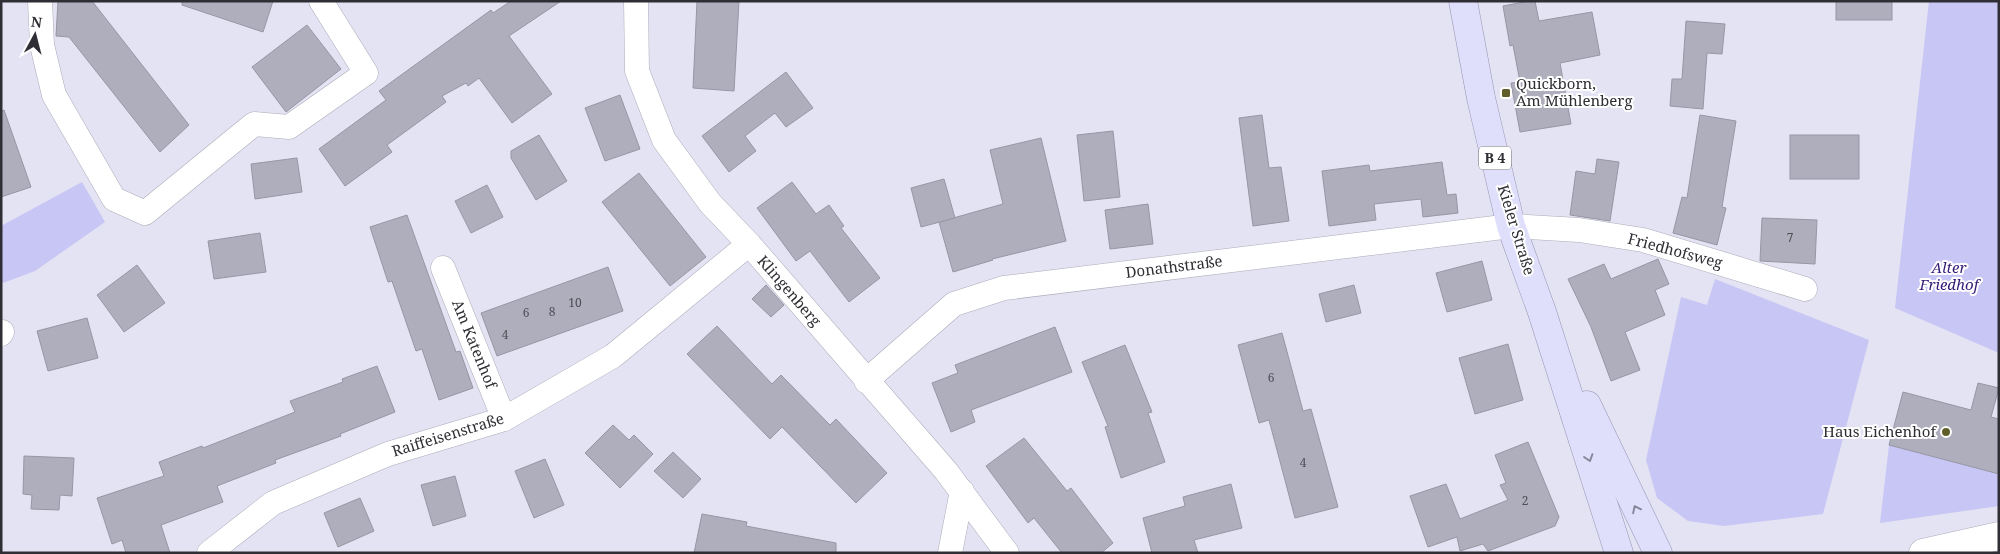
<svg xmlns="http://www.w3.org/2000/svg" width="2000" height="554" font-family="'Noto Serif',serif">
<rect width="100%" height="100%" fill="#e4e3f3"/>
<g fill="#c8c6f5">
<polygon points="1929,1 1999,1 1999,353 1895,308"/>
<polygon points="82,182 105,222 35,271 3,283 1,280 1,226"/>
<polygon points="1715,279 1869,340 1823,514 1724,526 1688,521 1657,498 1646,460 1681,297 1707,305"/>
<polygon points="1889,445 1999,474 1999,506 1880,523"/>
</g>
<g fill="#aeaebd" stroke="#9696a5">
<polygon points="58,1 92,1 189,125 160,152 69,37 56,36"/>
<polygon points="182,1 273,1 263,32 182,5"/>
<polygon points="511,1 561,1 509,36 552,94 512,123 479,78 468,86 466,83 442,96 446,102 387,145 392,152 345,186 319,149 386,100 379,91 491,10 493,13"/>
<polygon points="697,1 739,1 734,91 693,88"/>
<polygon points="1529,1 1535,1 1539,21 1592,12 1600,55 1560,63 1571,124 1520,132 1511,83 1520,82 1513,45 1510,46 1503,6"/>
<rect x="1836" y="1" width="56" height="19"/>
<polygon points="1686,21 1725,24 1722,54 1707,53 1703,109 1670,106 1672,79 1682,79"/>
<polygon points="307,25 341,69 286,112 252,67"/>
<polygon points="786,72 813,108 786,127 775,113 745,136 756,151 729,172 702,136"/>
<polygon points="620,95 640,149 605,161 585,108"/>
<polygon points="4,110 31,187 1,197 1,111"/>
<polygon points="1262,115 1269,168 1281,167 1289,221 1253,226 1239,118"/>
<polygon points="1700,115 1736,121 1722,207 1726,208 1717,245 1673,233 1682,197 1687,198"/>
<polygon points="1113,131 1120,197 1084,201 1077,135"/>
<polygon points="539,135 567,181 536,200 511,158 511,151"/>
<rect x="1790" y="135" width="69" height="44"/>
<polygon points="1041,138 1066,241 992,259 993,260 953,272 939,222 1003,204 990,150"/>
<polygon points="297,158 302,192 255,199 251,164"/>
<polygon points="1597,159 1619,162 1610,221 1570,215 1576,171 1595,174"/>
<polygon points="1442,162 1447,195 1456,194 1458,213 1423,217 1421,199 1374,204 1376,220 1329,226 1322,171 1369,165 1370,171"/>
<polygon points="639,173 706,257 670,286 602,202"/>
<polygon points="944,179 955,218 921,227 911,188"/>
<polygon points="792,182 816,214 829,205 844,226 841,228 880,278 849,302 810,251 796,261 757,208"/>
<polygon points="487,185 503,217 471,233 455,201"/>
<polygon points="1148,204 1153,244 1110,249 1105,210"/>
<polygon points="407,215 456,352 460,351 473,388 439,400 422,349 416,351 392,281 388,282 370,227"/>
<polygon points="1762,218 1817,220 1815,264 1760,261"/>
<polygon points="260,233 266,272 214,279 208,241"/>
<polygon points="1658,259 1669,284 1655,290 1665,315 1625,332 1640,370 1611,381 1591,327 1568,279 1604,264 1611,279"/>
<polygon points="1482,261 1492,300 1447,312 1436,273"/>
<polygon points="137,265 165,303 124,332 97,295"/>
<polygon points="608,267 623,311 497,356 481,313"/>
<polygon points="766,285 784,305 771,317 752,299"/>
<polygon points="1354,285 1361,313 1326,322 1319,294"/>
<polygon points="87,318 98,358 48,371 37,331"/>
<polygon points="717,326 772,384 781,375 830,425 836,419 887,473 856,503 782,427 770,439 687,354"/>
<polygon points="1055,327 1072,372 971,410 975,422 951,432 932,383 958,373 955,365"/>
<polygon points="1282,333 1303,411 1311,409 1338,507 1295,518 1269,420 1259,423 1238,345"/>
<polygon points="1508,344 1523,400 1475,414 1459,358"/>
<polygon points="1125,345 1152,412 1148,413 1165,462 1121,478 1105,427 1108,426 1082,362"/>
<polygon points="377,366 395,412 340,434 341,436 275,460 276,463 217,486 223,502 161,525 170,553 126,553 122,540 112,544 97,498 164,476 159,462 202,446 203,448 295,412 290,401 343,382 342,379"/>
<polygon points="1978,383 1999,388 1991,417 1999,419 1999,474 1889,445 1903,392 1971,410"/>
<polygon points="613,425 629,440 634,435 653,454 620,488 585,453"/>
<polygon points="1024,438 1067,491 1071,488 1113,543 1101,553 1062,553 1034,518 1028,523 986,466"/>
<polygon points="1528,442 1559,517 1555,526 1488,551 1483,544 1460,551 1457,537 1428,547 1410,496 1446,484 1460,519 1508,500 1500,485 1506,483 1495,455"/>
<polygon points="673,452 701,479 683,498 654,471"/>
<polygon points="24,456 74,458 72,496 60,495 59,510 31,509 32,495 23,494"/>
<polygon points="545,459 564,505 534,518 515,471"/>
<polygon points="455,476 466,516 433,526 421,485"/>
<polygon points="1231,484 1242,528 1194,540 1198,553 1152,553 1143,518 1185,506 1183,497"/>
<polygon points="360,498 374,531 338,547 324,513"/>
<polygon points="702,514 747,522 746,526 836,543 836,553 694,553"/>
</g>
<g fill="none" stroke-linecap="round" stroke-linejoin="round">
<defs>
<g id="minor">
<polyline points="40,1 42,45 54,95 114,199 145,213 254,124 289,127 366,73 321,1"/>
<polyline points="636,1 637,71 664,140 710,203 749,244 946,471 1007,553"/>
<polyline points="443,268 504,419"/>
<polyline points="1,334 2,332"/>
<polyline points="866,381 954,304 1004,288 1511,226 1579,230 1643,240 1805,289"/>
<polyline points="209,553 273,503 388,454 504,419 613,356 749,244"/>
<polyline points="950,553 962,491"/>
</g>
<polyline id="secondary" points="1923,553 1999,536"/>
<g id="primary">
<polyline points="1463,1 1481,98 1511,226 1542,312 1619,553"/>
<polyline points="1587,405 1658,553"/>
</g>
</defs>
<use href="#minor" stroke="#acacbb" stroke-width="25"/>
<use href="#secondary" stroke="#acacbb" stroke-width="29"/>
<use href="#primary" stroke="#9593b3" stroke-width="29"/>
<use href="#minor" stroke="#fff" stroke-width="24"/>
<use href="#secondary" stroke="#fff" stroke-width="28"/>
<use href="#primary" stroke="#e0dffb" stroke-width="28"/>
</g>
<defs><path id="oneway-chevron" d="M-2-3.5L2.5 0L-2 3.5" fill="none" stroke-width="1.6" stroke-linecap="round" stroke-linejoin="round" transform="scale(1.25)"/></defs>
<g stroke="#878698">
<use href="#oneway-chevron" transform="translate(1589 458) rotate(72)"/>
<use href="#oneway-chevron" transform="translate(1636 509) rotate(-116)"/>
</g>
<g fill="#605e2b" stroke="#fff" stroke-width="2">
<rect x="1501" y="88" width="10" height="10" rx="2.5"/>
<circle cx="1946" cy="432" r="5"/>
</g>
<g text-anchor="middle" stroke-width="4" stroke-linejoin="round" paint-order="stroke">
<g font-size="12" fill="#4e4e56">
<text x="1790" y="242">7</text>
<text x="575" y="307">10</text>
<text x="552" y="316">8</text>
<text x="526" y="317">6</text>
<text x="505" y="339">4</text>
<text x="1271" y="382">6</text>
<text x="1303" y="467">4</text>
<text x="1525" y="505">2</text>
</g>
<rect fill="#fff" stroke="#6d6d71" stroke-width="1" x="1479" y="146.5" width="32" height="23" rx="4"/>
<g font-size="14" font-weight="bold" fill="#2e2e34">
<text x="1495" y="163">B 4</text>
</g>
<g font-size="15" fill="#2e2e34" stroke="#fff" text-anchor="start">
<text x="1516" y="89">Quickborn,<tspan x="1516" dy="17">Am Mühlenberg</tspan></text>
<text x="1936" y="437" text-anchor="end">Haus Eichenhof</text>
</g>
<g font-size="15" fill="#2e2e34" stroke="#fff">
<text transform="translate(1516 230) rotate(73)" y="5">Kieler Straße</text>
<text transform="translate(1675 251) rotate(15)" y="5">Friedhofsweg</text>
<text transform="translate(1174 267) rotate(-7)" y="5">Donathstraße</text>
<text transform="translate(789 291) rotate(49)" y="5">Klingenberg</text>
<text transform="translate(474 344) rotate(68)" y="5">Am Katenhof</text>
<text transform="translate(448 435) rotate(-17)" y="5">Raiffeisenstraße</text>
</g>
<g font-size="15" font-style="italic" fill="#331a77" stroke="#fff">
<text x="1949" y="273">Alter<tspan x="1949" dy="17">Friedhof</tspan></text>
</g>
</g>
<rect width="2000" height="554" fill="none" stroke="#2e2e34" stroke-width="5"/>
<g transform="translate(35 35) rotate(7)" stroke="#ffffff" stroke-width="4" paint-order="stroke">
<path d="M0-4L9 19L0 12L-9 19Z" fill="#2e2e34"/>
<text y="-8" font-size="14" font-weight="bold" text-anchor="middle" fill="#2e2e34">N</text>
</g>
</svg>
